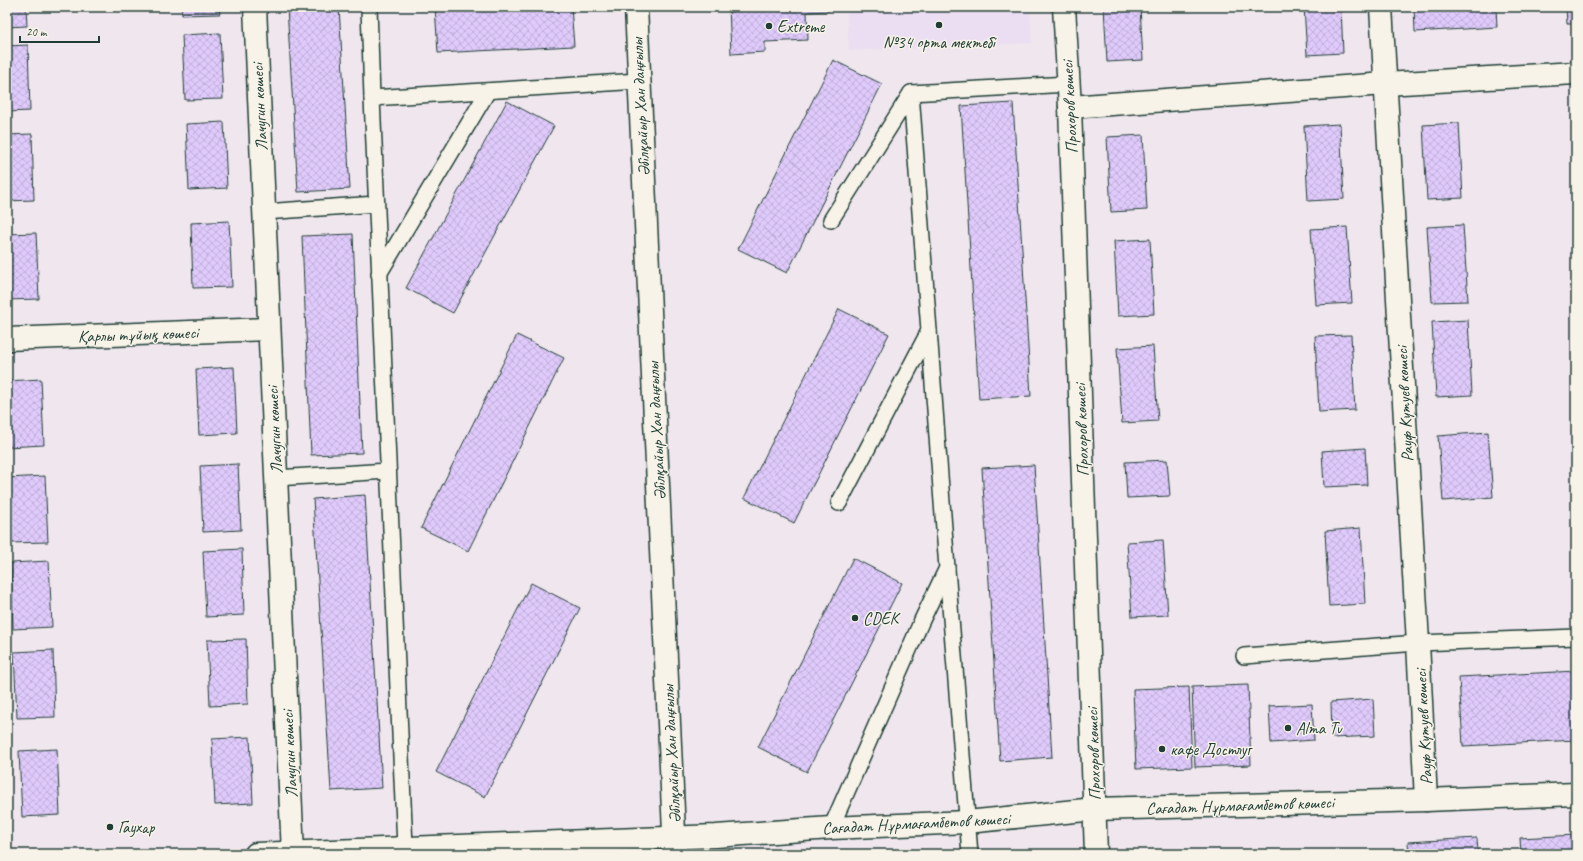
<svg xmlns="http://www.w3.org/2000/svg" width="1583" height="861" font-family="Caveat,sans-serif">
<defs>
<pattern id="building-cross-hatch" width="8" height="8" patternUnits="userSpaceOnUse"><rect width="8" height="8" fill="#dfcafb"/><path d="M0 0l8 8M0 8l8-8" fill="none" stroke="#bfaed8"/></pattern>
</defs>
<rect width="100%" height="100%" fill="#f0e7ee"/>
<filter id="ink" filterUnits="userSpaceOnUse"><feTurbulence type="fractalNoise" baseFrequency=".025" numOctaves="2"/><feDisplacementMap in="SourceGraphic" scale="8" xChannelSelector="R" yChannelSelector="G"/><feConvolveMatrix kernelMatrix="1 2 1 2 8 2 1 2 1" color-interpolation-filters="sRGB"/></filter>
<g filter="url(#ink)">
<polygon fill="#ebdef2" points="846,7 1030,7 1032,43 849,51"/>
<g fill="url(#building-cross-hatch)" stroke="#1f3d34">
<polygon points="7,7 26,7 27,26 7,27"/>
<polygon points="181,7 219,7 220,14 182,15"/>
<polygon points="287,7 339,7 350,189 298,192"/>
<polygon points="435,7 571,7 574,46 438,53"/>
<polygon points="729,7 828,7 828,11 807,12 808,40 765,42 765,52 731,54"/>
<polygon points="1104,7 1140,7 1143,60 1107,62"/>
<polygon points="1304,7 1341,7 1343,53 1307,55"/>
<polygon points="1414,7 1496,7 1497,27 1415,32"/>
<polygon points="1566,7 1576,7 1576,24 1567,24"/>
<polygon points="220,33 223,99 185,100 182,35"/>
<polygon points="28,45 30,111 7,112 7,46"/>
<polygon points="833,60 882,84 787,273 738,249"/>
<polygon points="507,101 554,126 453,313 406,288"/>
<polygon points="1013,103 1031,396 979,399 961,106"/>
<polygon points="224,122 227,188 189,190 186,124"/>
<polygon points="1459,123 1463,198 1427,200 1423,125"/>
<polygon points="1340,124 1344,199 1308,201 1304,126"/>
<polygon points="32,134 34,200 7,201 7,135"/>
<polygon points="1143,135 1147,210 1111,212 1107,137"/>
<polygon points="229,221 232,287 193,288 191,223"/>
<polygon points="1463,225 1468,301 1432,302 1427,227"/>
<polygon points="1347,227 1352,303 1316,305 1311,229"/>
<polygon points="36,233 39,299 7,300 7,234"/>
<polygon points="353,234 362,453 311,455 302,236"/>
<polygon points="1150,239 1154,314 1118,316 1114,241"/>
<polygon points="839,309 889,334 794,523 744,498"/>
<polygon points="1468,320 1472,395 1436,397 1432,322"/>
<polygon points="517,335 564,358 468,551 421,528"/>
<polygon points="1351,335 1355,410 1319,412 1315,336"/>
<polygon points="1153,346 1158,421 1122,423 1117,348"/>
<polygon points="234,367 237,433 199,435 196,369"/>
<polygon points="41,379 44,445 7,447 7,381"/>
<polygon points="1488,432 1493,497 1443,501 1438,436"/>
<polygon points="1365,448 1367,485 1324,487 1322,451"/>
<polygon points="1167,460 1170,496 1127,498 1125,462"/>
<polygon points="238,464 241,530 203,532 200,466"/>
<polygon points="1034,465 1052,757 1000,761 982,468"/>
<polygon points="45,476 48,542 10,543 7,478"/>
<polygon points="365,495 382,788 331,791 313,499"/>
<polygon points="1361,528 1365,604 1329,606 1325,531"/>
<polygon points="1163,540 1168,615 1132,617 1127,542"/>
<polygon points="242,549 244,615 206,617 203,551"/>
<polygon points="853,558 902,583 807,772 758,747"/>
<polygon points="49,561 52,627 13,629 11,563"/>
<polygon points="531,583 580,608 485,797 436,772"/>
<polygon points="246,639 248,704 210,706 207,640"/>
<polygon points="53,650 55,717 17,718 14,652"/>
<polygon points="1576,671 1576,740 1463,746 1459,677"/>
<polygon points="1248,685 1251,765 1195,767 1192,687"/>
<polygon points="1189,687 1192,767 1136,769 1133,689"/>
<polygon points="1373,699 1375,736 1332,738 1331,702"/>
<polygon points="1312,704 1314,740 1271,743 1269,706"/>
<polygon points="250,737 253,803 215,805 212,739"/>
<polygon points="57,749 60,815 22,817 19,751"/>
<polygon points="1576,835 1576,854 1521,854 1520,838"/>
<polygon points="1477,838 1478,854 1409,854 1408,842"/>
</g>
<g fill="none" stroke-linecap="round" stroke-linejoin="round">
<defs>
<g id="lane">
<polyline points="369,7 372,98"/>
<polyline points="264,212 376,204"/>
<polyline points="831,220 911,93"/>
<polyline points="379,274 488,91"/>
<polyline points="276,478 388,471"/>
<polyline points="839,503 929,331"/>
<polyline points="947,569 970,854"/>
<polyline points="1244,656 1418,643 1576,637"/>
<polyline points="831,828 922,620 947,568 911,93 1068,84"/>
<polyline points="405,847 372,98 639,81"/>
</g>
<g id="street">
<polyline points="255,7 293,854"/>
<polyline points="1064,7 1070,107 1096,854"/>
<polyline points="1381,7 1418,643 1426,800"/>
<polyline points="1070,107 1385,84 1576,73"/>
<polyline points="7,339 269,329"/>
<polyline points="256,854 716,836 831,828 967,822 1095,809 1426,800 1576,794"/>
</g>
<polyline id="secondary" points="636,7 675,854"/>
</defs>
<use href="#lane" stroke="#1f3d34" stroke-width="18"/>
<use href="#street" stroke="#1f3d34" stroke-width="25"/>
<use href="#secondary" stroke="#1f3d34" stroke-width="25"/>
<use href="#lane" stroke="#f7f3e8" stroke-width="15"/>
<use href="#street" stroke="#f7f3e8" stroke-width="22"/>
<use href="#secondary" stroke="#f7f3e8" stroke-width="22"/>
</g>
</g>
<g fill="#1f3d34" stroke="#f7f3e8" stroke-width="1.5">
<circle cx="939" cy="25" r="4"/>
<circle cx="769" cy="26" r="4"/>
<circle cx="855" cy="618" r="4"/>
<circle cx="1288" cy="728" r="4"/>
<circle cx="1162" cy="749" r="4"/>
<circle cx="110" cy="827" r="4"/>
</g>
<g text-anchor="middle" stroke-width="3" stroke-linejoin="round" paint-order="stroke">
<g font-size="17" fill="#1f3d34" stroke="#f7f3e8" text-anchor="start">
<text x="777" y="32">Extreme</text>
<text x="939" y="48" text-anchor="middle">№34 орта мектебі</text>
<text x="863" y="624">CDEK</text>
<text x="1296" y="734">Alma Tv</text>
<text x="1170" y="755">кафе Достлуг</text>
<text x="118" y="833">Гаухар</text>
</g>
<g font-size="17" fill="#1f3d34" stroke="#f7f3e8">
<text transform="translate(259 107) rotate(-93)" y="6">Лачугин көшесі</text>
<text transform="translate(640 107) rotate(-93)" y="6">Әбілқайыр Хан даңғылы</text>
<text transform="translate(1069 107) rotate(-93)" y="6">Прохоров көшесі</text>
<text transform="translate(138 334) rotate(-2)" y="6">Қарлы тұйық көшесі</text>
<text transform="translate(1404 404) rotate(-93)" y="6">Рауф Кутуев көшесі</text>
<text transform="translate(274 430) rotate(-93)" y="6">Лачугин көшесі</text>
<text transform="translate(1081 430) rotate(-92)" y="6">Прохоров көшесі</text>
<text transform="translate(656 431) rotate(-93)" y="6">Әбілқайыр Хан даңғылы</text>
<text transform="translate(1423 727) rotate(-93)" y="6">Рауф Кутуев көшесі</text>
<text transform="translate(289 754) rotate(-93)" y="6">Лачугин көшесі</text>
<text transform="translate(671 754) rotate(-93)" y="6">Әбілқайыр Хан даңғылы</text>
<text transform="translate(1093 754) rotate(-92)" y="6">Прохоров көшесі</text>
<text transform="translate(1240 805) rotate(-2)" y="6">Сағадат Нұрмағамбетов көшесі</text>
<text transform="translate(916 823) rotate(-3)" y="6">Сағадат Нұрмағамбетов көшесі</text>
</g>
</g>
<rect width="1583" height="861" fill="none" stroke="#f7f3e8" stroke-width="24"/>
<rect x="12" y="12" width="1559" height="837" fill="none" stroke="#1f3d34" stroke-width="1.5" filter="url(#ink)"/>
<path d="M20 36v6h79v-6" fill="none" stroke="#1f3d34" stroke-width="2"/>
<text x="26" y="36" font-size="12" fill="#1f3d34" stroke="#f7f3e8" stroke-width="3" paint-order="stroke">20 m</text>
</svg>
